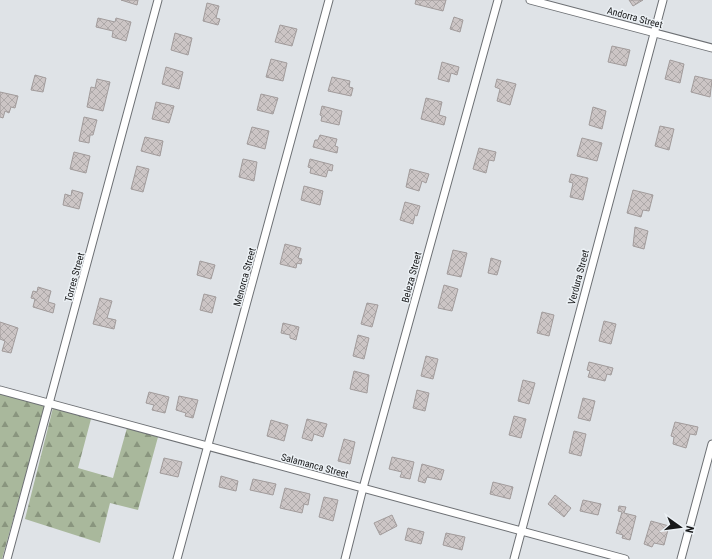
<svg xmlns="http://www.w3.org/2000/svg" width="712" height="559" font-family="'Roboto Condensed',sans-serif">
<defs>
<pattern id="forest-firs" width="22" height="20" patternUnits="userSpaceOnUse"><rect width="22" height="20" fill="#a9b89c"/><path d="M5 1l3.5 6h-7zM16 11l3.5 6h-7z" fill="#89957e"/></pattern>
<pattern id="building-cross-hatch" width="8" height="8" patternUnits="userSpaceOnUse"><rect width="8" height="8" fill="#ccc5c5"/><path d="M0 0l8 8M0 8l8-8" fill="none" stroke="#aea9a9"/></pattern>
</defs>
<rect width="100%" height="100%" fill="#dfe3e7"/>
<g fill="url(#forest-firs)">
<polygon points="0,394 45,406 2,559 0,559"/>
<polygon points="53,408 91,419 78,468 113,478 127,428 158,437 138,510 110,503 100,543 25,519"/>
</g>
<g fill="url(#building-cross-hatch)" stroke="#a19b9b">
<polygon points="121,0 138,0 137,5"/>
<polygon points="416,0 446,0 443,11 415,4"/>
<polygon points="629,0 643,0 633,6"/>
<polygon points="207,3 219,6 216,18 220,19 218,25 203,21"/>
<polygon points="454,17 463,20 460,32 450,29"/>
<polygon points="98,18 115,22 116,18 131,22 126,41 112,37 113,31 96,27"/>
<polygon points="280,25 297,29 292,46 275,42"/>
<polygon points="175,33 192,38 188,55 171,50"/>
<polygon points="612,46 630,50 626,66 608,62"/>
<polygon points="271,59 287,63 283,81 266,77"/>
<polygon points="670,60 684,64 680,83 665,79"/>
<polygon points="442,62 459,67 457,75 451,73 449,82 438,79"/>
<polygon points="166,67 183,72 179,89 162,84"/>
<polygon points="35,75 46,78 43,92 31,90"/>
<polygon points="695,76 712,80 710,97 691,92"/>
<polygon points="332,77 350,81 349,87 353,88 351,96 328,91"/>
<polygon points="97,79 110,82 103,111 87,107 91,87 95,88"/>
<polygon points="497,79 516,84 510,105 497,101 500,89 495,87"/>
<polygon points="0,92 18,96 15,108 11,107 9,113 5,111 3,118 0,117"/>
<polygon points="261,94 278,98 273,114 257,110"/>
<polygon points="426,98 442,102 439,115 446,117 444,125 421,119"/>
<polygon points="156,102 174,106 169,123 152,119"/>
<polygon points="322,106 342,111 339,125 321,121 322,116 320,115"/>
<polygon points="593,107 606,111 602,129 589,125"/>
<polygon points="84,117 97,120 93,135 90,135 89,143 79,141"/>
<polygon points="660,126 674,129 669,150 655,146"/>
<polygon points="252,127 269,131 265,149 247,144"/>
<polygon points="320,135 337,139 335,146 338,147 337,153 313,147 315,140 318,140"/>
<polygon points="145,137 163,141 160,156 141,151"/>
<polygon points="582,138 602,143 597,161 577,156"/>
<polygon points="479,148 496,152 494,161 489,160 486,173 473,169"/>
<polygon points="74,152 90,156 86,173 70,169"/>
<polygon points="243,159 257,162 254,181 239,177"/>
<polygon points="310,159 333,165 332,171 328,170 326,177 310,173 311,168 308,167"/>
<polygon points="137,166 149,169 143,192 131,189"/>
<polygon points="410,169 429,174 426,183 422,181 419,191 406,187"/>
<polygon points="571,174 588,178 583,200 570,197 573,183 569,182"/>
<polygon points="304,186 323,191 320,205 301,200"/>
<polygon points="72,190 83,193 79,209 63,205 65,194 71,196"/>
<polygon points="633,190 653,195 649,211 643,210 641,217 627,213"/>
<polygon points="405,202 420,206 417,216 415,215 413,224 400,220"/>
<polygon points="635,227 648,231 644,249 633,246"/>
<polygon points="285,244 301,248 298,258 302,259 301,264 297,263 296,268 280,264"/>
<polygon points="453,250 467,253 461,277 447,274"/>
<polygon points="491,258 501,261 497,275 488,273"/>
<polygon points="200,261 215,265 211,279 197,275"/>
<polygon points="444,285 458,289 452,311 438,308"/>
<polygon points="38,287 51,291 48,302 55,304 53,313 33,307 35,299 31,298 33,291 37,292"/>
<polygon points="204,294 216,297 212,313 200,310"/>
<polygon points="100,298 112,301 107,318 116,320 114,329 93,324"/>
<polygon points="367,303 378,305 372,327 361,324"/>
<polygon points="542,312 554,315 549,336 537,333"/>
<polygon points="604,321 616,324 611,344 599,341"/>
<polygon points="0,322 18,328 11,353 2,351 5,341 0,339"/>
<polygon points="283,323 299,327 296,340 290,338 290,335 281,333"/>
<polygon points="358,335 369,338 364,359 353,356"/>
<polygon points="426,356 438,359 433,379 421,376"/>
<polygon points="589,362 613,368 611,375 607,374 605,381 588,377 590,371 587,370"/>
<polygon points="354,371 369,375 367,393 350,389"/>
<polygon points="523,380 535,383 529,404 518,401"/>
<polygon points="417,390 429,393 425,411 413,408"/>
<polygon points="149,392 169,397 165,413 152,410 154,405 146,403"/>
<polygon points="179,396 198,400 193,418 185,416 186,413 176,410"/>
<polygon points="583,398 595,401 590,421 578,418"/>
<polygon points="514,416 526,419 521,438 509,435"/>
<polygon points="307,419 327,424 323,437 314,434 312,441 302,438"/>
<polygon points="271,420 288,425 284,441 267,436"/>
<polygon points="675,422 698,427 696,435 690,434 686,448 673,444 674,437 671,436"/>
<polygon points="574,431 586,434 581,456 569,453"/>
<polygon points="344,439 355,442 350,464 338,461"/>
<polygon points="392,457 414,462 410,479 400,477 402,472 389,469"/>
<polygon points="164,458 182,462 178,477 160,473"/>
<polygon points="422,464 444,470 441,480 427,477 425,483 418,481"/>
<polygon points="221,476 238,481 236,491 219,487"/>
<polygon points="253,479 276,484 273,495 250,490"/>
<polygon points="493,482 513,487 510,499 490,494"/>
<polygon points="285,488 310,494 308,505 304,504 302,513 280,508"/>
<polygon points="555,495 571,508 564,517 548,504"/>
<polygon points="324,497 338,500 333,521 319,517"/>
<polygon points="583,500 601,504 598,515 580,511"/>
<polygon points="619,506 626,507 624,513 636,516 630,540 622,538 623,535 616,533 622,512 618,511"/>
<polygon points="392,515 397,526 380,535 374,523"/>
<polygon points="651,521 669,526 664,545 654,543 652,547 644,544"/>
<polygon points="408,528 424,532 421,544 405,540"/>
<polygon points="446,533 465,537 462,550 443,545"/>
</g>
<g fill="none" stroke-linecap="round" stroke-linejoin="round">
<defs>
<g id="minor">
<polyline points="530,0 712,48"/>
<polyline points="0,390 625,559"/>
<polyline points="7,559 158,0"/>
<polyline points="177,559 329,0"/>
<polyline points="345,559 363,488 498,0"/>
<polyline points="514,559 663,0"/>
<polyline points="681,559 712,444"/>
</g>
</defs>
<use href="#minor" stroke="#6d7074" stroke-width="9"/>
<use href="#minor" stroke="#fff" stroke-width="7"/>
</g>
<g text-anchor="middle" stroke-width="3" stroke-linejoin="round" paint-order="stroke">
<g font-size="10" fill="#18191a" stroke="#ecf1f5">
<text transform="translate(635 17) rotate(15)" y="4">Andorra Street</text>
<text transform="translate(74 277) rotate(-75)" y="4">Torres Street</text>
<text transform="translate(244 277) rotate(-75)" y="4">Menorca Street</text>
<text transform="translate(411 277) rotate(-75)" y="4">Beleza Street</text>
<text transform="translate(578 277) rotate(-75)" y="4">Verdura Street</text>
<text transform="translate(315 465) rotate(15)" y="4">Salamanca Street</text>
</g>
</g>
<g transform="translate(680 527) rotate(104)" stroke="#ecf1f5" stroke-width="3" paint-order="stroke">
<path d="M0-3L7 15L0 10L-7 15Z" fill="#18191a"/>
<text y="-6" font-size="11" font-weight="bold" text-anchor="middle" fill="#18191a">N</text>
</g>
</svg>
